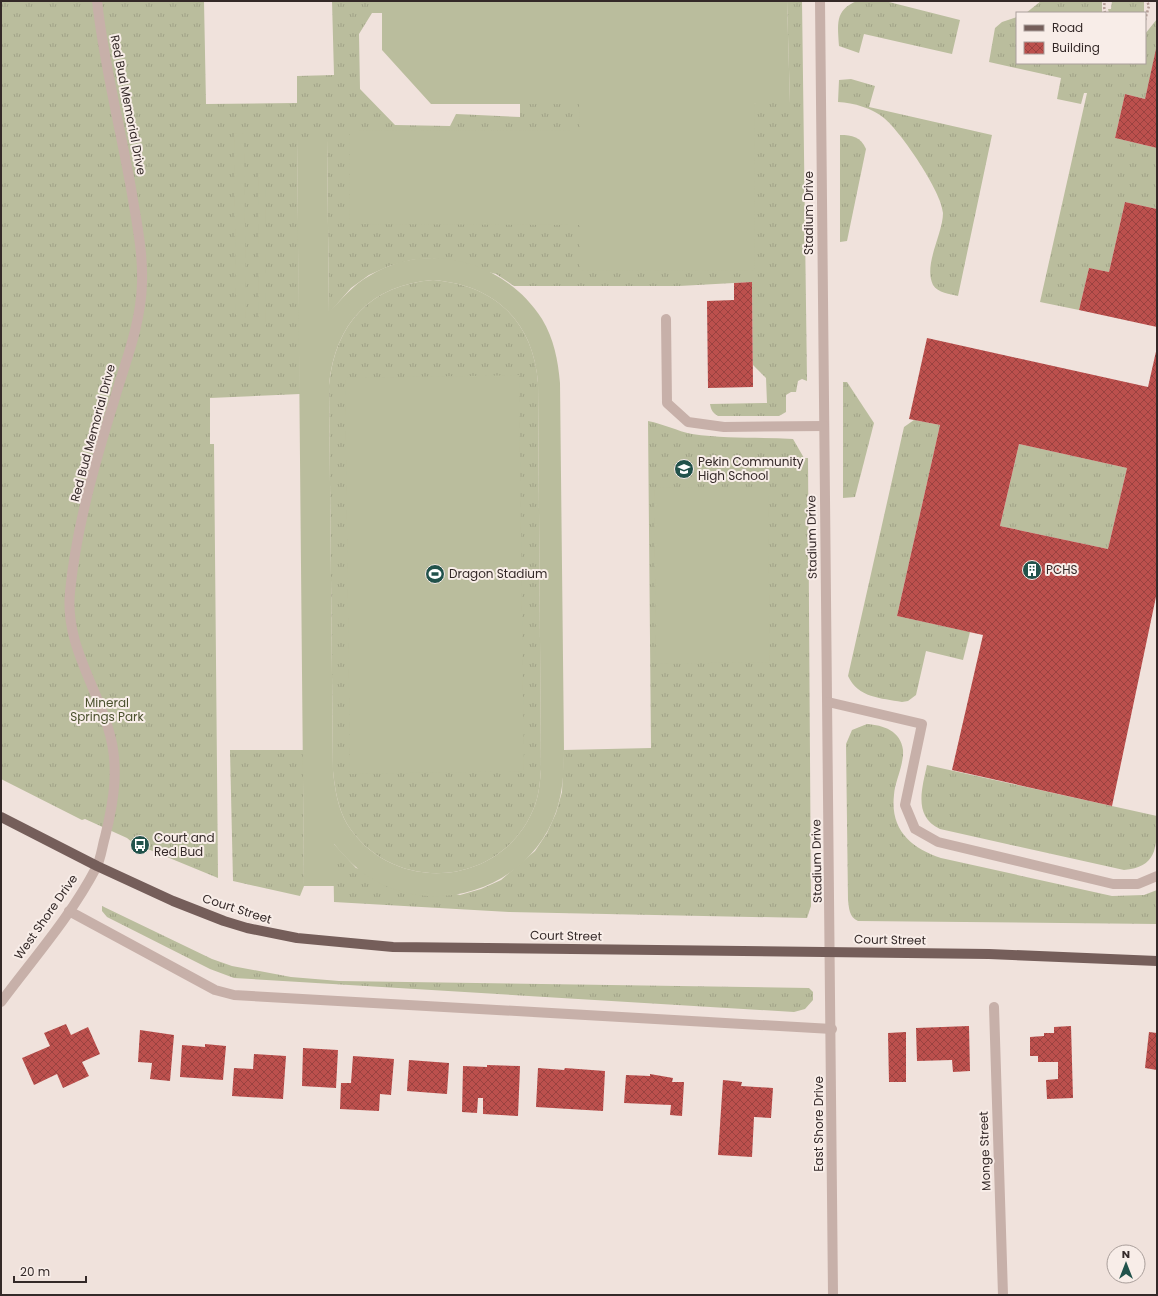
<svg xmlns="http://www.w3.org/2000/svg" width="1158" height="1296" font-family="Poppins,sans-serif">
<defs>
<pattern id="grass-tufts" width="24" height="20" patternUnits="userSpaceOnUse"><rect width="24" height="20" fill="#babd9d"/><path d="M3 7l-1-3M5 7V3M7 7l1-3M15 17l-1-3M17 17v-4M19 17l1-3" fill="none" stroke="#a0a287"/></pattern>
<pattern id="building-cross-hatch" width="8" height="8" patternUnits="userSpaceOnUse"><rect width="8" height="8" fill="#bc504d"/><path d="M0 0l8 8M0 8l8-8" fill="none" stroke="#9a4240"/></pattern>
</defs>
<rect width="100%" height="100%" fill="#f0e2dc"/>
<g fill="url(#grass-tufts)">
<path d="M1 1H204L206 104 297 103V76L334 75 332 1H382V13H372L359 34 360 89 395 125 450 126 456 114 520 117V104L790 103 787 1H802L807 381 802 379 798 381 796 392H791L786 395V412L779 416H718C713 413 711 410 710 404L767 403 766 378 753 365 752 282 679 286H514L496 274 432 258 411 260 389 266 369 275 351 288 329 313 327 138H297L300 394 210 398V444H214L218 878 133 843 127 838 85 819 82 820 1 779Z"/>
<path d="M857 1H885L960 20 952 54 864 34 859 53 839 46C838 25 834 10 857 1Z"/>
<polygon points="1041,1 1102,1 1102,13 1026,13"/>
<polygon points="1112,1 1144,1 1144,13 1109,13 1108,9 1111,9"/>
<polygon points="1017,17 1017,63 1145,63 1145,34 1157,19 1157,46 1145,99 1125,94 1115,138 1157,148 1157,209 1125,202 1109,272 1089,268 1079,310 1040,302 1087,93 1084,93 1081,104 1057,99 1061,78 989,62 995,28 1002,22"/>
<path d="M851 79 875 86 869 107 992 135 958 296C950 294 938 293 933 285 923 265 943 234 943 213 942 192 901 132 884 118 872 108 854 103 838 102L839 80Z"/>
<path d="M840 135C852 135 861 137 866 149L847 241 840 242Z"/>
<path d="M433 280C494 285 533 320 538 383L541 769C540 782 539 794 535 805 505 887 393 897 347 824 338 808 335 790 333 771L329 385C335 323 371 285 433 280Z"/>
<polygon points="843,382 847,382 874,423 855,497 843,498"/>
<path d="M914 420 940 425 897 616 970 632 963 660 926 651 916 695 908 701 902 702C881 698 858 698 848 676L904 427Z"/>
<path d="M648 421C664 424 677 431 692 434 726 439 760 437 793 439L804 458H808L811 906 807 918 509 912 334 902 333 843 356 868 460 895 481 889 501 880 535 851 547 833 556 813 562 792 564 750 651 748Z"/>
<polygon points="1019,444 1127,468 1108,549 1000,526"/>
<path d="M867 724C883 725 901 731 903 750 904 765 895 781 894 795 890 830 911 848 941 858L1112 896 1144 895 1157 890V924L858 921C849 917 849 908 848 900L846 744 852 730Z"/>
<polygon points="230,750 303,750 304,886 300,896 233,881"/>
<path d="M927 765 1157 816C1157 846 1158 867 1124 870L940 829C913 816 922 789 927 765Z"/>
<polygon points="102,906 212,959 232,966 291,977 339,981 809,988 813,992 813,1000 805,1009 794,1012 234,978 210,969 107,917 102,911"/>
</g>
<g fill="#babd9d" fill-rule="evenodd">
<polygon points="382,1 787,1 790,103 754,103 755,270 580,271 580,225 349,224 350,130 580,131 579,104 431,104 382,50"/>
<polygon points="244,133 246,319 236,319 234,134"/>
<path d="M297 138H327L329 312C342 299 353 285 369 276 428 239 506 262 542 319 554 339 558 360 560 383L564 750C564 771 563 792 556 812 531 885 441 919 374 880 358 871 346 858 334 844V886H304ZM433 280C494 285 533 320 538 383L541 769C540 782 539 794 535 805 505 887 393 897 347 824 338 808 335 790 333 771L329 385C335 323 371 285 433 280Z"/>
<polygon points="258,172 265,172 266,325 259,325"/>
<polygon points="519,375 524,771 350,774 345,378"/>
<polygon points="768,487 770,662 656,664 654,488"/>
</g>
<g fill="url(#building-cross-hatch)" fill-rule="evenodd">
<polygon points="1156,49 1157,49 1157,148 1115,138 1125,94 1145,99"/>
<polygon points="1125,202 1157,209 1157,327 1079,310 1089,268 1109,272"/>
<polygon points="752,282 753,387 708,388 707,301 734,300 734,283"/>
<path d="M927 338 1148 387 1157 347V592L1112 806 952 770 983 635 897 616 940 425 909 419ZM1019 444 1127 468 1108 549 1000 526Z"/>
<polygon points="66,1024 71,1035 88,1027 100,1054 82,1062 89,1076 63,1088 57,1074 34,1085 22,1058 50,1046 44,1033"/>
<polygon points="969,1026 970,1071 953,1072 952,1060 917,1061 916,1028"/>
<polygon points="1071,1026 1073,1098 1047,1099 1046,1080 1058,1079 1058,1062 1038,1062 1038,1056 1030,1056 1030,1037 1044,1036 1044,1033 1054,1033 1054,1027"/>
<polygon points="140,1030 174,1035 170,1081 150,1079 152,1063 138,1062"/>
<polygon points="906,1032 906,1082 889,1082 888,1033"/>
<polygon points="1149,1032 1157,1033 1157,1070 1145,1068"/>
<polygon points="205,1044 226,1046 223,1080 180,1077 182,1045 205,1047"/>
<polygon points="303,1048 338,1050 336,1088 302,1086"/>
<polygon points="254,1054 286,1056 283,1099 232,1096 234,1068 253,1069"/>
<polygon points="353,1056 394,1059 391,1095 380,1094 379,1111 340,1109 341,1083 351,1083"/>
<polygon points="409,1060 449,1063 447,1094 407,1091"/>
<polygon points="487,1065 520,1066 518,1116 483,1114 483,1098 478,1098 477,1113 462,1112 463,1066 487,1067"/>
<polygon points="538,1068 564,1070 565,1068 605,1071 603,1111 536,1107"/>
<polygon points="650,1074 673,1078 672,1082 684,1082 682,1116 670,1115 671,1105 624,1103 626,1075 650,1076"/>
<polygon points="723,1080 742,1082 741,1086 773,1088 771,1118 754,1117 752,1157 718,1155"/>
</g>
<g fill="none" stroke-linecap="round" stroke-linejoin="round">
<g stroke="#b29a93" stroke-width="2.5" stroke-dasharray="2 2" stroke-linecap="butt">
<polyline points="1105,13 1104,6 1105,1"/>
<polyline points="1145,20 1149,6 1147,1"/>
</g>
<g stroke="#c7b0a9" stroke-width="10">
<path d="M820 1C823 432 830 864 833 1295"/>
<polyline points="666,319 667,403 688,422 724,427 824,426"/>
<polyline points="828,702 922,724 905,805 915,829 938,842 1113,884 1138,884 1157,876"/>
<polyline points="69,911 215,990 234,995 832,1029"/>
<path d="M1 1002C33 959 71 916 96 868 101 859 102 847 105 837 114 801 120 765 108 728 94 682 65 642 70 592 76 529 95 462 114 401 125 363 141 324 142 283 143 253 137 224 132 194 121 130 104 66 97 1"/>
<polyline points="994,1007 1003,1295"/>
</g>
<polyline stroke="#755e5a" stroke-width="10" points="1,817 97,866 173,901 224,921 247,928 297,938 393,947 989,954 1157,961"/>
</g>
<defs>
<symbol id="school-disc" viewBox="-11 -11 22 22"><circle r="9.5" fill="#21524b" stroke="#f8ede8"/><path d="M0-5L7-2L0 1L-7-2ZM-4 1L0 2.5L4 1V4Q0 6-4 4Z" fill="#fff"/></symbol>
<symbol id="building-disc" viewBox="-11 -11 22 22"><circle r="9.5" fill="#21524b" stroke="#f8ede8"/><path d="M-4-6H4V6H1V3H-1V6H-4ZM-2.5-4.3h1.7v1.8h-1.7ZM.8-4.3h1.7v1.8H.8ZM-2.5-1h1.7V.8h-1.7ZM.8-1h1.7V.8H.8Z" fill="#fff"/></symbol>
<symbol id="stadium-disc" viewBox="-11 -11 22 22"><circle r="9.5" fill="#21524b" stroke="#f8ede8"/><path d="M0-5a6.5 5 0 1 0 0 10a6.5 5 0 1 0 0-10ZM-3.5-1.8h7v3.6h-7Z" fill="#fff"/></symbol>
<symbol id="bus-disc" viewBox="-11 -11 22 22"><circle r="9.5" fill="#21524b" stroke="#f8ede8"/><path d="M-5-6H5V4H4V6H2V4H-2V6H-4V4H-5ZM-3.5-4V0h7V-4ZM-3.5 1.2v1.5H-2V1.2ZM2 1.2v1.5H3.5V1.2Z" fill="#fff"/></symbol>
</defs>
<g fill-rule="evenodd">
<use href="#school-disc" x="673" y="458" width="22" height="22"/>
<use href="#building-disc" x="1021" y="559" width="22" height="22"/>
<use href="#stadium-disc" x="424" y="563" width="22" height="22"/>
<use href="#bus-disc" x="129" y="834" width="22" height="22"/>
</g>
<g text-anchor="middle" stroke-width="4" stroke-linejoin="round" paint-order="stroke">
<g font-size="12" fill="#342928" stroke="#f8ede8">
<text transform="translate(128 105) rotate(79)" y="4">Red Bud Memorial Drive</text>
<text transform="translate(809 213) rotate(-90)" y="4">Stadium Drive</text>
<text transform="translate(93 433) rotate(-75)" y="4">Red Bud Memorial Drive</text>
<text transform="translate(812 537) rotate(-91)" y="4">Stadium Drive</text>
<text transform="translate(817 861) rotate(-91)" y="4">Stadium Drive</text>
<text transform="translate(237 909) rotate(18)" y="4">Court Street</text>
<text transform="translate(46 917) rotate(-55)" y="4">West Shore Drive</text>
<text transform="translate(566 936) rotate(1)" y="4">Court Street</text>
<text transform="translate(890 940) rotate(1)" y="4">Court Street</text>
<text transform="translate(819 1124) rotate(-90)" y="4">East Shore Drive</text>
<text transform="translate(985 1151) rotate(-92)" y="4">Monge Street</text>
</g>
<g font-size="12" fill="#342928" stroke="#f8ede8" text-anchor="start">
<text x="698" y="466">Pekin Community<tspan x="698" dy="14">High School</tspan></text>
<text x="1046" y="574">PCHS</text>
<text x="449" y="578">Dragon Stadium</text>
<text x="154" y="842">Court and<tspan x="154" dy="14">Red Bud</tspan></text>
</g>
<g font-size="12" fill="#4b512e" stroke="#f8ede8">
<text x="107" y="707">Mineral<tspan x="107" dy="14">Springs Park</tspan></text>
</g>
</g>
<rect width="1158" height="1296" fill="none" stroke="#342928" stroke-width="4"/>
<rect x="1016" y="12" width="130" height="52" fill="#f8ede8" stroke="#aa9f9b"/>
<rect x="1024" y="25" width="20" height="6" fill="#755e5a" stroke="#aa9f9b"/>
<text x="1052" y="32" font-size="12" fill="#342928">Road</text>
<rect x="1024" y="42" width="20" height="12" fill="url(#building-cross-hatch)" stroke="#aa9f9b"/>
<text x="1052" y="52" font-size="12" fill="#342928">Building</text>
<g transform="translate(1126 1264)"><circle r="19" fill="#f8ede8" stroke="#aa9f9b"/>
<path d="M0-3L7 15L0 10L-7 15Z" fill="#21524b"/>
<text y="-6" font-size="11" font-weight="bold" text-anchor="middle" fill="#342928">N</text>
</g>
<path d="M14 1276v6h72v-6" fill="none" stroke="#342928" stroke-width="2"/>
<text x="20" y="1276" font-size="12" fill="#342928" stroke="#f8ede8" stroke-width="3" paint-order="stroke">20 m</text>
</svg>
